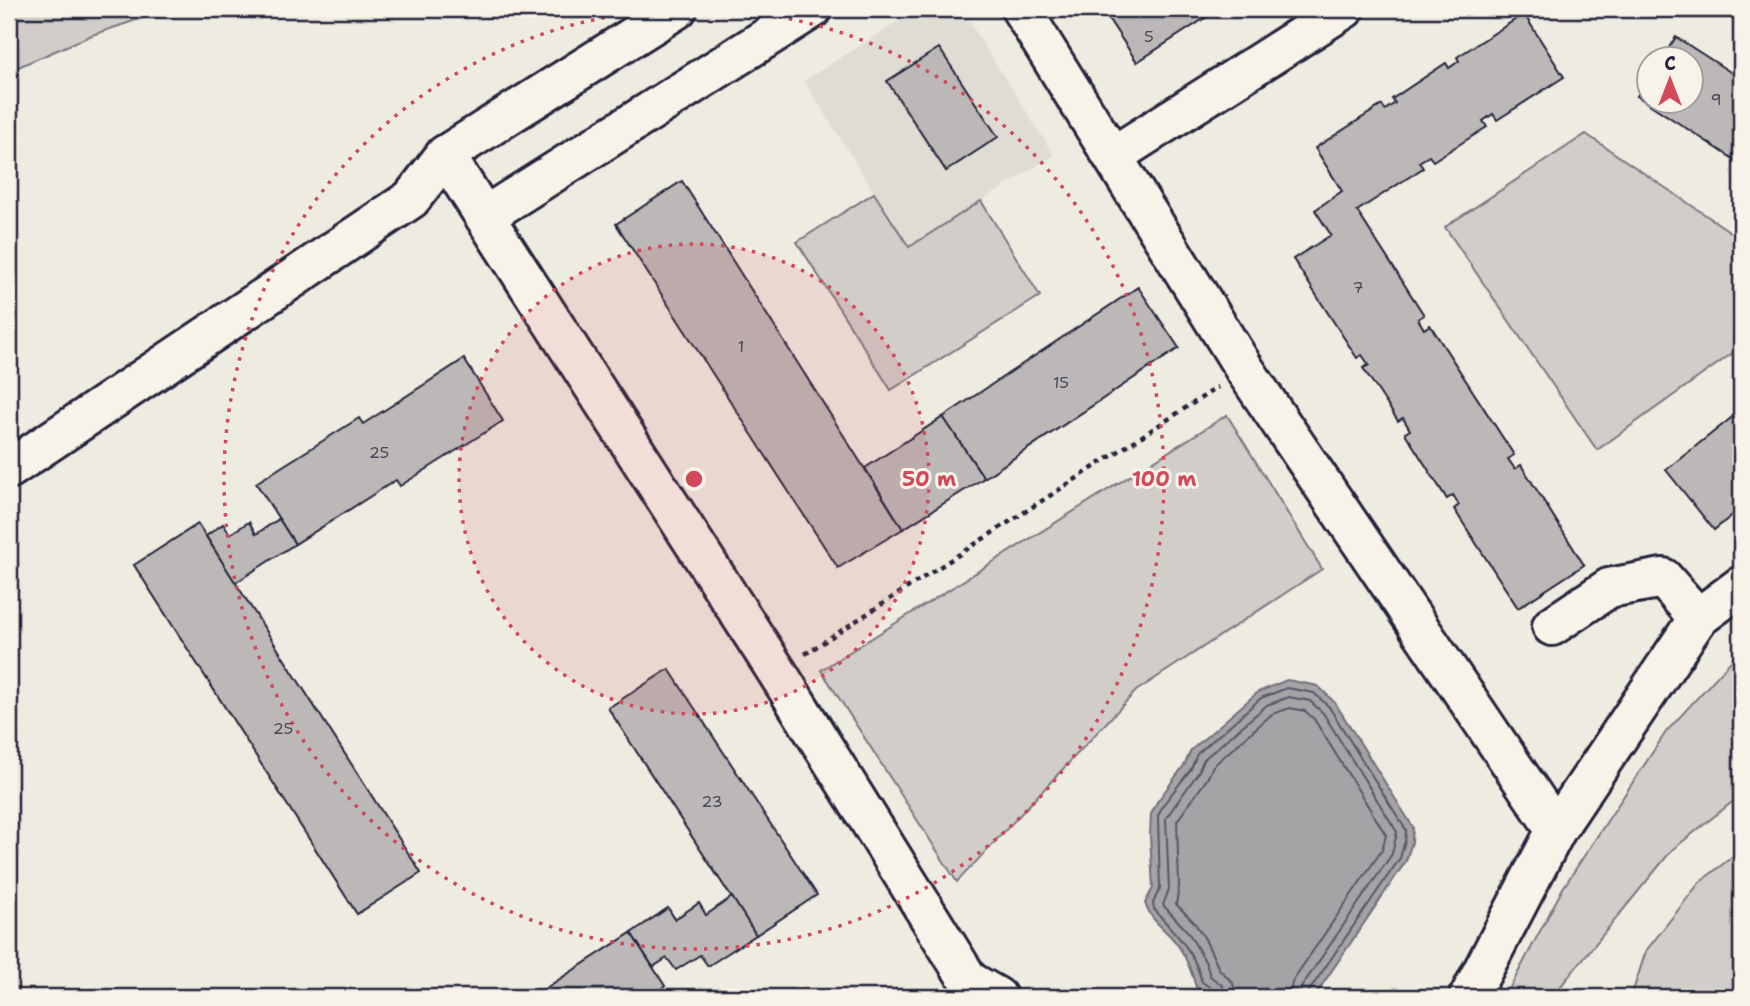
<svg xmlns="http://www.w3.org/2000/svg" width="1750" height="1006" font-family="'Shantell Sans',sans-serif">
<rect width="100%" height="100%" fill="#eeebe1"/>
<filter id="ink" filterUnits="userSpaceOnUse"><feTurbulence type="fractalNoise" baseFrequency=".0143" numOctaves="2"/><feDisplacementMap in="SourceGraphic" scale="14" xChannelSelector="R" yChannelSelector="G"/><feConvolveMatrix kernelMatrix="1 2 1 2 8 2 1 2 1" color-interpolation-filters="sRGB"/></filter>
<g filter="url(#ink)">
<polygon fill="#dfdcd4" points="918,9 961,9 1054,155 909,247 804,81"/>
<g fill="#d1cdc9" stroke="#7a7882" stroke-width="2">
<polygon points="9,9 169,9 92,35 9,71"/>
<polygon points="1586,134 1741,239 1741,347 1597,450 1445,227"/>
<polygon points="874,193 909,247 981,201 1040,296 891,390 797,242"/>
<polygon points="1227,415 1322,569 1136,691 957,882 821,670"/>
<polygon points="1741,650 1741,795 1672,850 1552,997 1505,997 1563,888 1666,732"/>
<polygon points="1741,850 1741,997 1631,997 1646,951 1700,882"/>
</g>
<path fill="#a6a3a6" stroke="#716f7b" stroke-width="2" d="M1287 680 1318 686 1335 703 1413 827 1412 842 1406 861 1314 997H1215L1196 987C1191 969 1184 951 1172 938 1161 926 1149 918 1145 903L1153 888 1150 836 1151 814 1157 802 1185 764 1191 750 1258 692Z"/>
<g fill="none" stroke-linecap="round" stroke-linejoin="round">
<g stroke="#575666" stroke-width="2">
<path d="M1216 997 1214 990 1202 982C1193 948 1175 934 1154 909L1153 903 1160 888 1158 816 1163 805 1191 769 1197 754 1261 698 1287 688 1314 693 1329 707 1406 830 1405 841 1400 858 1309 991 1308 997"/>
<polyline points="1225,997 1223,986 1210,976 1206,963 1188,932 1163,905 1169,889 1166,818 1198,773 1204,759 1267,705 1289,697 1310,701 1323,713 1397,832 1392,854 1302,986 1299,997"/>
<polyline points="1236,997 1233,983 1219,969 1205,939 1194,922 1176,904 1179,887 1177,821 1207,779 1213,766 1272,714 1290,708 1305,711 1314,719 1386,835 1382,850 1293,980 1288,997"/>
</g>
</g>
<g fill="#bbb8b7" stroke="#22223b" stroke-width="2">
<polygon points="1102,9 1219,9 1137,62"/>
<polygon points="1524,14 1564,77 1497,120 1493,114 1483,121 1487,127 1433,161 1429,156 1419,162 1423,168 1357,211 1424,315 1418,319 1424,329 1430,325 1514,455 1508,459 1515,469 1521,465 1584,565 1518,608 1454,509 1459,505 1453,495 1447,499 1405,433 1410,430 1403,418 1398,421 1363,368 1369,365 1362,355 1357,358 1293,259 1331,235 1315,210 1342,191 1315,148 1382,105 1385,110 1395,103 1392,99 1446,63 1449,68 1459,61 1457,57"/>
<polygon points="1676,37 1741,79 1741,164 1637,96 1648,79 1648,102 1690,102 1690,60 1661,60"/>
<polygon points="939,48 998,137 946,171 887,81"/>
<polygon points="682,181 903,529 838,568 616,224"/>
<polygon points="1138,287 1179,348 984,478 943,417"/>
<polygon points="464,359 503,421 400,486 396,480 295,544 256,483 359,418 363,424"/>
<polygon points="1741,410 1741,508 1714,530 1666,470"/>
<polygon points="943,417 984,478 903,529 865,468"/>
<polygon points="279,519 295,544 235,583 206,536 223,524 230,534 249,522 256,534"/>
<polygon points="198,524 421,873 357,914 134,565"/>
<polygon points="669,669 817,895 756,935 608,708"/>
<polygon points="732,897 756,935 708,966 700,955 676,970 667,958 653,967 631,933 668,908 675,919 699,903 706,915"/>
<polygon points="631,933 665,986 647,997 532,997"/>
</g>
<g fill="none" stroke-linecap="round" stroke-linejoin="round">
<defs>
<g id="minor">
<polyline points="1021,9 1245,370 1556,830 1698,618 1663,578 1609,588 1552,626"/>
<polyline points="445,155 777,672 969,981 997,997"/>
<polyline points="1113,156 1344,9"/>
<polyline points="485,216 812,9"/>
<polyline points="9,469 411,199 445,155 677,9"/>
<polyline points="1698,618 1741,586"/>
<polyline points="1469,997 1556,830"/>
</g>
</defs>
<use href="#minor" stroke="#22223b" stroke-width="44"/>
<polyline stroke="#22223b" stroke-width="4.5" stroke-dasharray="5 5" stroke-linecap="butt" points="805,654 1218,387"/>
<use href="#minor" stroke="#f7f3e8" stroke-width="38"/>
</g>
</g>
<circle cx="694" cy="479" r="235" fill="#d1495b" fill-opacity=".12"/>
<g fill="none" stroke="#d1495b" stroke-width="3.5" stroke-dasharray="3.5 7">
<circle cx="694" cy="479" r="235"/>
<circle cx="694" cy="479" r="470"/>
</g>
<g text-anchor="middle" stroke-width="6" stroke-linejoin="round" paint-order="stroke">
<g font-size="16" fill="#48485a">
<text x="1149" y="42">5</text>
<text x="1716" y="105">9</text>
<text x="1358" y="293">7</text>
<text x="741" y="352">1</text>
<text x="1061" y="388">15</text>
<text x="379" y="458">25</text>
<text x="283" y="734">25</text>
<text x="712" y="807">23</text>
</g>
</g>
<circle cx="694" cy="479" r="10" fill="#d1495b" stroke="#f7f3e8" stroke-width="3.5"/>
<g font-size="21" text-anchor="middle" font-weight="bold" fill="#d1495b" stroke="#f7f3e8" stroke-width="6" stroke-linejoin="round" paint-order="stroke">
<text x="929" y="486">50 m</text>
<text x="1164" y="486">100 m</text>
</g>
<rect width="1750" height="1006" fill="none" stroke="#f7f3e8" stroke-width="35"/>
<rect x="18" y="18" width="1715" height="971" fill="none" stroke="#22223b" stroke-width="2.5" filter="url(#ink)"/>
<g transform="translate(1670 80)"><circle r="33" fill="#f7f3e8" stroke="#a29fa3" stroke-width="2"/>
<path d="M0-5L12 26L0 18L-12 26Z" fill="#d1495b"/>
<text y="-10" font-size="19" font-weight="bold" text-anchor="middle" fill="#22223b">С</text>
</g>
</svg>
